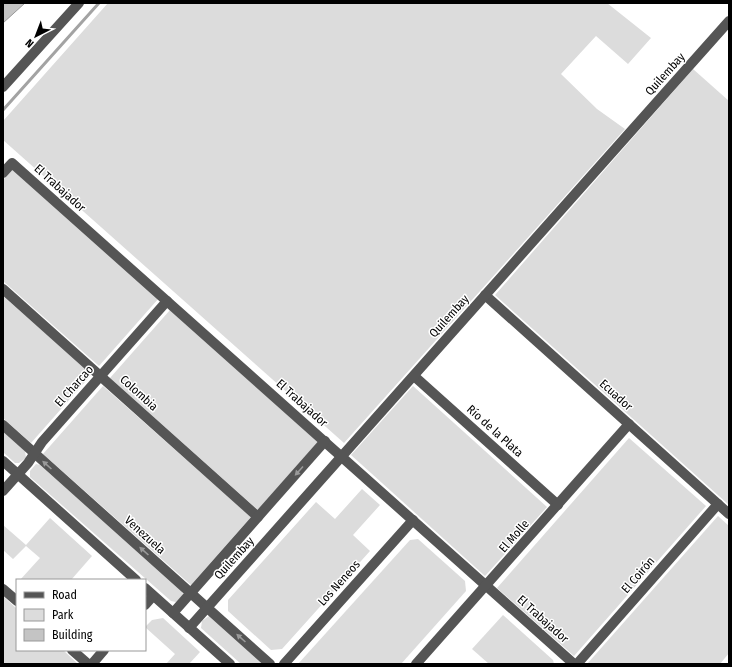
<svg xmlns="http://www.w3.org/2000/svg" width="732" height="667" font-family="'Fira Sans Condensed',sans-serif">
<rect width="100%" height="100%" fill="#fff"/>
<g fill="#dcdcdc">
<polygon points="108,3 607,3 651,38 628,64 596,36 561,74 597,109 625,129 344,443 3,140 3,121"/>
<polygon points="693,69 729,101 729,505 495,295"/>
<polygon points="13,169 159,298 99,366 3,281 3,180"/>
<polygon points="3,296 92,374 31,443 3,418"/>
<polygon points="170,310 318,442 258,510 110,378"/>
<polygon points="103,386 251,517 191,585 43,454"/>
<polygon points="413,386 547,507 485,576 351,455"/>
<polygon points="3,431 25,451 26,458 19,463 15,463 3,452"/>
<polygon points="629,438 706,506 574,656 497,588"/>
<polygon points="36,464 40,465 182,590 183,595 176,602 171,601 30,477 30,471"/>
<polygon points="362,489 380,505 353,535 370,551 282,649 271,650 228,611 228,600 316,502 335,519"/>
<polygon points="718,516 729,526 729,653 720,664 587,664"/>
<polygon points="50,518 92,556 71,580 20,580 40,558 26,546 13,559 3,550 3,525 26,545"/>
<polygon points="418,539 465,581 466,591 401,664 298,664 410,540"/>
<polygon points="3,596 17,609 17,650 63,650 78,664 3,664"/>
<polygon points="503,615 553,660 554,664 489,664 472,649"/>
<polygon points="209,616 211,616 264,664 241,664 201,628 202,621"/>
<polygon points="163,618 200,652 189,664 166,664 175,654 145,627 152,620"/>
</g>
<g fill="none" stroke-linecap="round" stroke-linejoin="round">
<polyline stroke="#a3a3a3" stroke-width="3" points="3,110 99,3"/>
</g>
<polygon fill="#c4c4c4" stroke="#999" points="3,3 25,3 3,23"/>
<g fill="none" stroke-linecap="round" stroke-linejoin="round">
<g stroke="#555" stroke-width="10">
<polyline points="3,87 79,3"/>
<polyline points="3,173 12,163 574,664"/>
<polyline points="3,289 258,517"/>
<polyline points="485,295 729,514"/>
<polyline points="414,376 558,505"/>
<polyline points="3,425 270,664"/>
<polyline points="3,461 136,580"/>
<polyline points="3,491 28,463 42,442 167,301"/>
<polyline points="145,588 230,664"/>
<polyline points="3,589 17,601"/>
<polyline points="145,605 153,596"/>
<polyline points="173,613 325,441"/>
<polyline points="189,628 729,21"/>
<polyline points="72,650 88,664"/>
<polyline points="92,664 104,650"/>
<polyline points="284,664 413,520"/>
<polyline points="416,664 629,424"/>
<polyline points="577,664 718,504"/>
</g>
</g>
<defs><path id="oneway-solid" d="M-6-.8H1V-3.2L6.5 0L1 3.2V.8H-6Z"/></defs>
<g fill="#999">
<use href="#oneway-solid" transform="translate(47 465) rotate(-138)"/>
<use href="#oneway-solid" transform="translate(299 471) rotate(132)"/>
<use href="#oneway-solid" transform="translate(144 551) rotate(-138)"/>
<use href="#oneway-solid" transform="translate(241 638) rotate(-138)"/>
</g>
<g text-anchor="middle" stroke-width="3" stroke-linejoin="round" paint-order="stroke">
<g font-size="12" fill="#000" stroke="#fff">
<text transform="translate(665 74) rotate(-48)" y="4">Quilembay</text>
<text transform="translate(60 188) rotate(42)" y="4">El Trabajador</text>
<text transform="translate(449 316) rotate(-48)" y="4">Quilembay</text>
<text transform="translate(74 386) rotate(-48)" y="4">El Charcao</text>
<text transform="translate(139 393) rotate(42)" y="4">Colombia</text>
<text transform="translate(616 395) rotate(42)" y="4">Ecuador</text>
<text transform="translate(302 403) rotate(42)" y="4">El Trabajador</text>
<text transform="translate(495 431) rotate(42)" y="4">Río de la Plata</text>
<text transform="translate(145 535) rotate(42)" y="4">Venezuela</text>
<text transform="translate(514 536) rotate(-49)" y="4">El Molle</text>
<text transform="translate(234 558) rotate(-48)" y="4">Quilembay</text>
<text transform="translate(638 575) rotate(-49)" y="4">El Coirón</text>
<text transform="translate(339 583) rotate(-48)" y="4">Los Neneos</text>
<text transform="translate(543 619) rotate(42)" y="4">El Trabajador</text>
</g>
</g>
<rect width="732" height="667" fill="none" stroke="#000000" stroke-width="8"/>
<rect x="16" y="579" width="130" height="72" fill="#ffffff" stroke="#999999"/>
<rect x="24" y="592" width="20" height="6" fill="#555555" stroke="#999999"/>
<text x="52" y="599" font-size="12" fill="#000000">Road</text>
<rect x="24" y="609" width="20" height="12" fill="#dcdcdc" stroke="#999999"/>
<text x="52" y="619" font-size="12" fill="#000000">Park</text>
<rect x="24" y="629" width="20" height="12" fill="#c4c4c4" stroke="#999999"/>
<text x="52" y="639" font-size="12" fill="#000000">Building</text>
<g transform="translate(36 36) rotate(222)" stroke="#ffffff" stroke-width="3" paint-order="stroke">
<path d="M0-3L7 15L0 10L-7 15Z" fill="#000000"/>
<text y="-6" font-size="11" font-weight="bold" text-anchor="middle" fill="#000000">N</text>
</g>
</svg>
